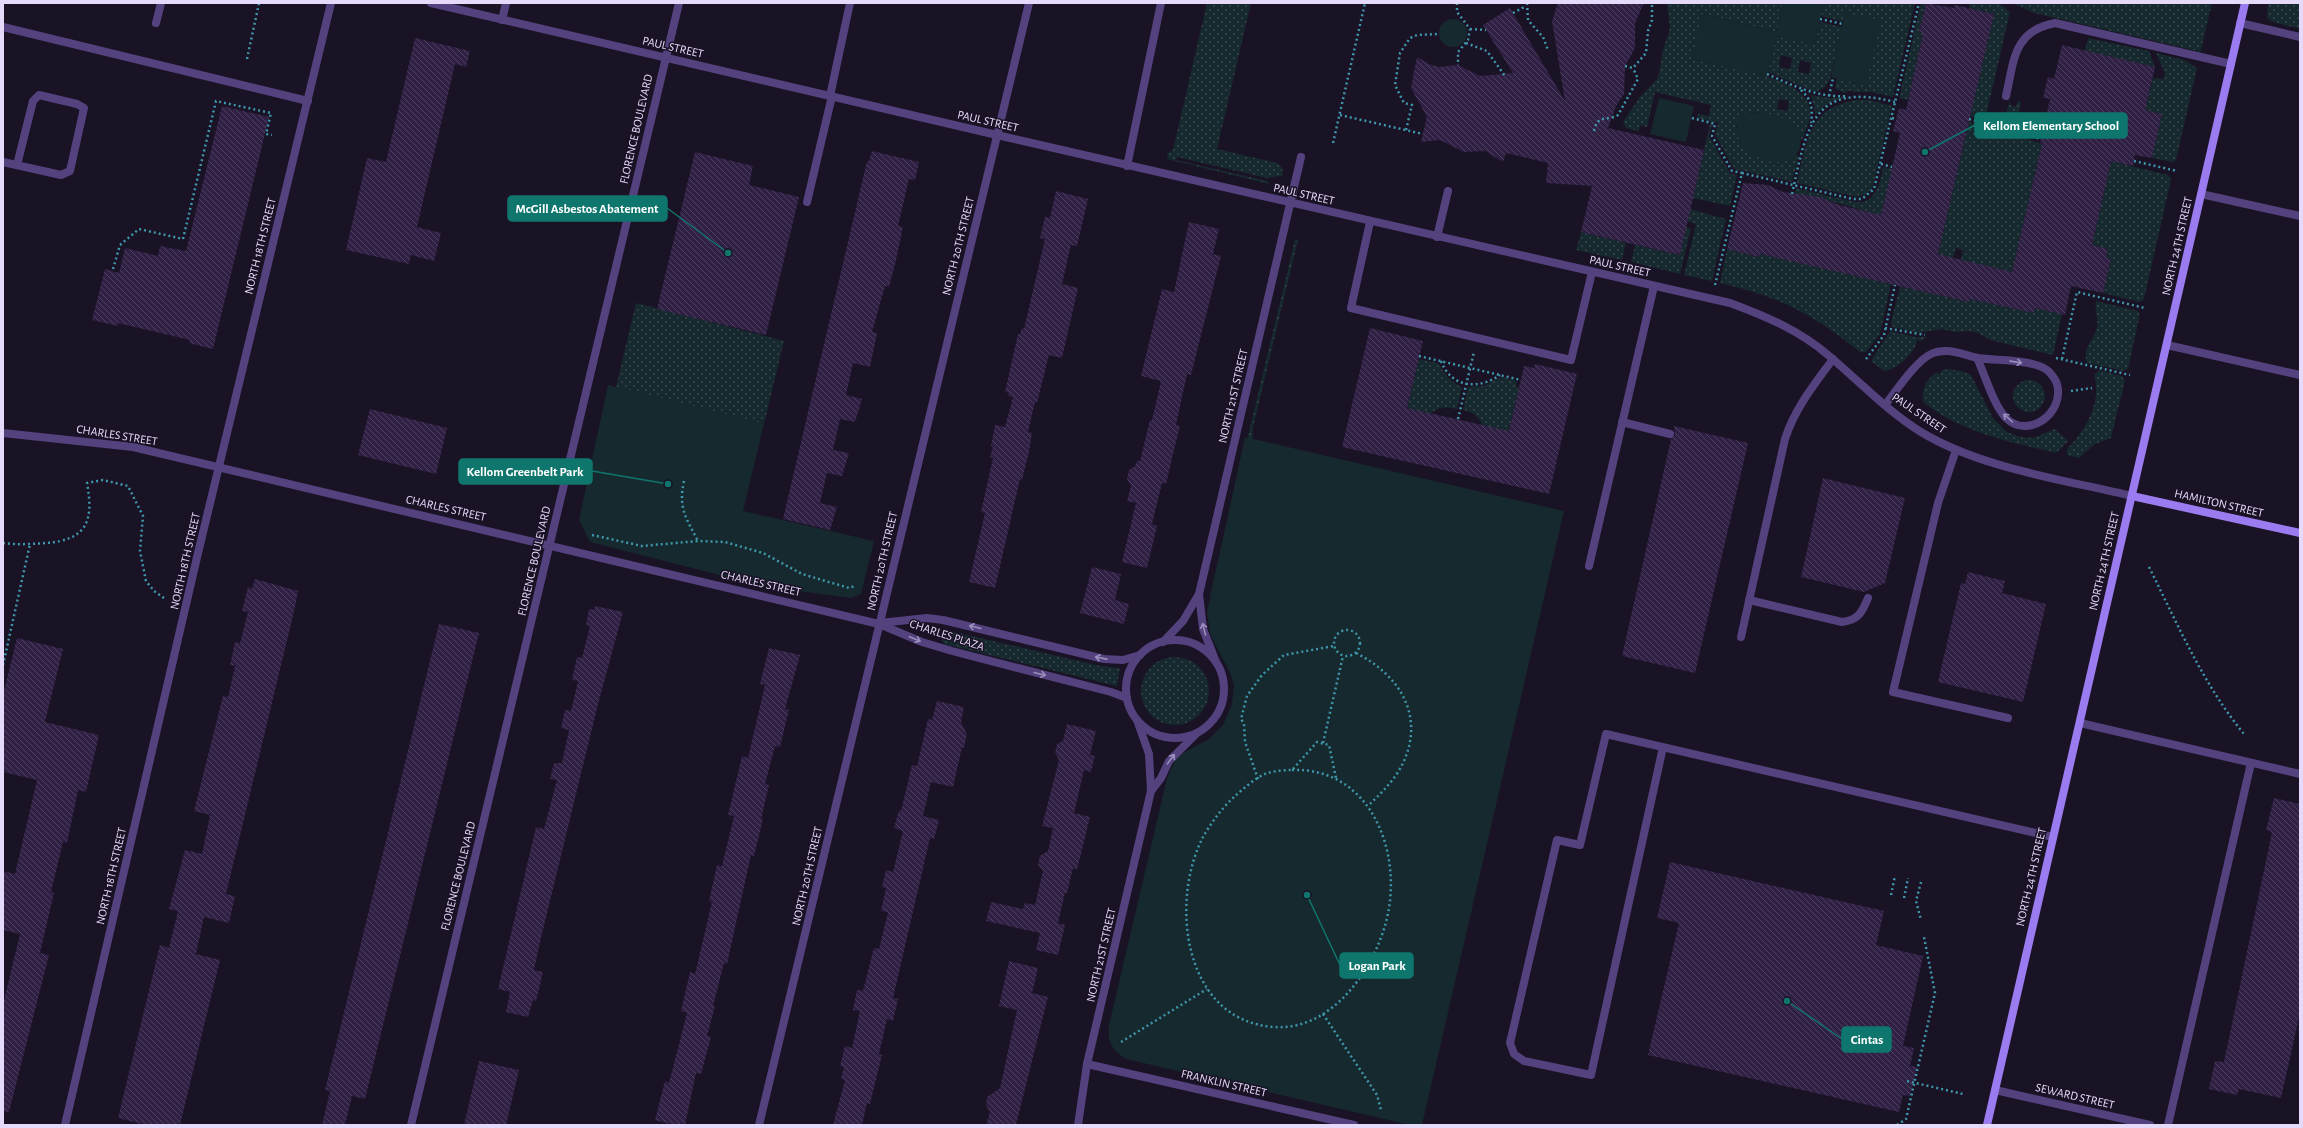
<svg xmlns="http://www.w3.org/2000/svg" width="2303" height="1128" font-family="'Alegreya Sans',sans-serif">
<defs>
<pattern id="grass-dots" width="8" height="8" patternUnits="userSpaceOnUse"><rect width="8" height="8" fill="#16292e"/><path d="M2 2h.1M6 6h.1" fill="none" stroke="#38474d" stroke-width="1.8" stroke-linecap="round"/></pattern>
<pattern id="building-back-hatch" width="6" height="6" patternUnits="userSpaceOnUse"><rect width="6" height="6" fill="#302044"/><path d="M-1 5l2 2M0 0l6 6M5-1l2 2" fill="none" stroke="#4e4060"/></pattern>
</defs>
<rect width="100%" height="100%" fill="#1a1225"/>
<g fill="url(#grass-dots)" fill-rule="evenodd">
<path d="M1207 3H1251L1217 149 1277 163C1282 166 1284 170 1282 176L1267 178 1177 157 1176 160 1267 181 1269 184 1167 159 1168 153 1173 150Z"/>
<path d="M1667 3H1783L1777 32 1703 14 1692 59C1720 67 1805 75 1810 109 1812 119 1805 131 1802 141 1794 119 1774 114 1753 112L1736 126 1740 142 1789 160 1795 155 1799 156 1792 182 1734 169 1715 135 1718 123 1697 118 1698 114 1709 116 1711 105 1655 92 1647 127 1640 125 1639 131 1626 128 1623 122 1640 97 1658 78 1663 50 1670 28ZM1779 99 1789 101 1787 111 1777 109Z"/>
<polygon points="1824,3 1915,3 1893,97 1871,92 1852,92 1852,90 1844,93 1835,88 1837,78 1852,82 1853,84 1854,82 1866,85 1846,13 1843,22 1821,16"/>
<polygon points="1921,3 1926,3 1919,32 1923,33 1908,100 1899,98"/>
<polygon points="1970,3 1999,3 2010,12 1985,120 1970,116 1994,14 1969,8"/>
<polygon points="2012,3 2212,3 2200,54 2197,51 2034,13"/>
<polygon points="2268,3 2300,3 2300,29 2273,22 2267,18"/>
<path d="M1820 22 1842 27 1830 79 1825 87 1816 92 1812 91 1768 72 1776 36 1815 44ZM1781 55 1792 58 1790 69 1779 67ZM1800 60 1811 63 1809 74 1798 72Z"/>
<polygon points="2088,38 2149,51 2156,70 2155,67 2085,51"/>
<polygon points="2156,53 2184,60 2197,68 2176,160 2173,162 2152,158 2162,114 2145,110 2153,78 2163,79 2165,73"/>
<polygon points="1810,95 1831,98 1845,97 1829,103 1815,115 1814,105"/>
<path d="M1857 100H1869L1892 106 1872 189 1865 195 1856 197 1797 183C1807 142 1808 107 1857 100Z"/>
<polygon points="2010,100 2010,105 2016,107 2018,101 2021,102 2017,121 2043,127 2041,135 2003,124"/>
<polygon points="1969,122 2002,130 2042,144 2012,272 1961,260 1963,250 1956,248 1953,258 1938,254"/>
<polygon points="1710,124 1712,125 1709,136 1730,173 1737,175 1730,206 1693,198"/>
<polygon points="2111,161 2168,175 2171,180 2144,299 2140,302 2103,293 2111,259 2106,258 2108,249 2092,245"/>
<path d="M1883 167 1892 169 1881 215C1851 208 1824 197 1795 194L1796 188 1855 202C1876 205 1880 182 1883 167Z"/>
<polygon points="1690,209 1726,219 1712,281 1684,275 1696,224 1687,221"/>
<polygon points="1686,227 1691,228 1680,274 1631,262 1635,245 1679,255"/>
<polygon points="1581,232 1626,243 1622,260 1576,250"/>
<polygon points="1295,240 1298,240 1253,427 1252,451 1209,599"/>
<path d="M1727 249 1758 257 1760 254 1891 284 1880 334 1866 352H1860C1811 313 1780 297 1720 283Z"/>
<polygon points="1900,286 1969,302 1970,299 2034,313 2035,308 2062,314 2053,355 1990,340 1978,333 1970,331 1956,332 1941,329 1919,333 1892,327 1891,322"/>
<path d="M2096 301 2138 311 2140 314 2128 369 2123 371 2087 363C2082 347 2094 341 2097 327 2099 318 2094 310 2096 301Z"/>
<polygon points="636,303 784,341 764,424 616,387"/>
<path d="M1890 331 1916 337H1927L1921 341 1917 340C1916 352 1898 369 1884 371L1872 362V359Z"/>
<path d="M1419 359 1438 363C1444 373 1450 382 1462 387L1457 409C1445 406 1437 407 1428 416L1405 417Z"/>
<path d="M1948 369 1962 371 1971 375 1993 418 2007 432 2020 437 2033 438 2055 429 2068 441 2056 453C2010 442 1960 432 1923 402 1921 390 1927 377 1938 372L1939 375 1942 370Z"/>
<path d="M2099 370 2122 376 2125 381 2111 438 2095 444 2079 458 2067 455V449C2086 430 2102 402 2094 375Z"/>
<path d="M1502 377 1517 381 1516 387H1519L1506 443 1487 438C1482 423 1479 413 1463 410L1468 387 1483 386Z"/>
<circle cx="2029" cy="396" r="16"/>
<polygon points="946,630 1100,666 1120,668 1117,686 944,644 941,638"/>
<circle cx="1175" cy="691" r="34"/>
</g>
<g fill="#16292e">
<polygon points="1783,3 1824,3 1815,44 1776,36 1767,76 1692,59 1702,14 1777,32"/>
<polygon points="1845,13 1881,20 1866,85 1831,77"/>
<circle cx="1453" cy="33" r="14"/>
<polygon points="1659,98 1694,106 1686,142 1650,134"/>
<path d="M1753 112C1773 114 1805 119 1800 147 1799 152 1794 158 1789 160 1764 170 1725 142 1740 115Z"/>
<polygon points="608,385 764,424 743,511 874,541 861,594 851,598 767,587 590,542 579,520"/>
<path d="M1245 437 1564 511 1422 1125H1410L1126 1059C1112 1050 1107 1042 1109 1025L1167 778 1175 760 1183 753 1209 739 1223 725 1232 704 1234 686 1231 675 1210 634 1207 612Z"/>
</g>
<g fill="url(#building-back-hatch)">
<polygon points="1558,3 1644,3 1635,23 1635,48 1625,66 1624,94 1616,106 1608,128 1704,150 1680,255 1581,232 1592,186 1546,183 1548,163 1506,153 1503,162 1485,151 1464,152 1440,140 1421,142 1427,117 1411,88 1417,57 1431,65 1439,67 1458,65 1480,76 1513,73 1483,25 1510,8 1565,101 1552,21"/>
<polygon points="1926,3 1954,8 1955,5 1994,14 1938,254 2012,272 2042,144 2040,143 2050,99 2043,98 2048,77 2054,79 2062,45 2155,67 2145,110 2162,114 2152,158 2135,155 2133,166 2111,161 2092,245 2108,249 2106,258 2111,259 2103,293 2071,286 2065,315 2035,308 2034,313 1970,299 1969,302 1760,254 1759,257 1727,249 1743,183 1768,185 1783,192 1820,197 1839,205 1881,215 1900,133 1893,131 1899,108 1906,110 1923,33 1919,32"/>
<polygon points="415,38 470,51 466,67 455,64 417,227 441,233 434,261 411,255 409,264 346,250 367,158 386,162"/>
<polygon points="222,106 269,117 213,349 189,343 190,340 118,323 118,326 92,320 105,269 119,273 125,248 158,256 160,246 186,251"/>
<polygon points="872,151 919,162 915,180 909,179 898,226 903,227 896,260 889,287 885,286 872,332 877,333 870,367 853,363 846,395 862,399 855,422 840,419 833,450 849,453 842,476 827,473 820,503 837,507 830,530 783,519 867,161 869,161"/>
<polygon points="695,152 753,166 749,185 799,197 766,335 657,309"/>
<polygon points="1056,191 1088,199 1077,246 1071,245 1062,284 1078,288 1062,358 1049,355 1037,403 1035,402 1028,432 1032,433 1029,452 1022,480 1020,479 995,588 969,582 985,513 981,512 993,458 990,457 993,446 991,446 995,425 1005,427 1013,397 1008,396 1009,393 1005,392 1018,334 1020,334 1022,328 1024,329 1045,239 1040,238 1045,217 1050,218"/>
<polygon points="1189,222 1219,229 1213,254 1221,256 1191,375 1187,374 1176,425 1180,426 1173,454 1166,484 1162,483 1152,524 1157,526 1147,568 1122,562 1136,503 1127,501 1131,486 1127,479 1129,470 1135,466 1137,461 1140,461 1150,420 1152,420 1161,381 1141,376 1162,289 1174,292"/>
<polygon points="1370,328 1423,341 1407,408 1509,431 1524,366 1534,368 1535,364 1577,374 1549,494 1342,447"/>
<polygon points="370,409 447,428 436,474 358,455"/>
<polygon points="1674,426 1748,443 1695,673 1622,656 1671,439 1675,435"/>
<polygon points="1823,478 1905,498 1885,583 1864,592 1801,577"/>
<polygon points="1092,567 1121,574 1115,600 1129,604 1124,624 1080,613"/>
<polygon points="1968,572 2005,581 2002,593 2046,604 2023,702 1938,682 1961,583 1965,584"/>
<polygon points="255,579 298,591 295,607 226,894 235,896 229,923 204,917 196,954 220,960 180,1125 146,1125 118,1118 160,945 169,948 178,911 169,909 185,850 202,854 210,815 194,811 223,696 228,697 235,666 230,665 235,642 240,643 248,612 242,611 248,587 252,589"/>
<polygon points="595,606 623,612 598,704 539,946 534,970 543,972 536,1001 533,1000 528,1017 506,1012 510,992 498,989 536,827 544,829 557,780 550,779 554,763 562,763 569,730 561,728 565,710 571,711 578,681 572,680 577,657 582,658 590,626 586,625 589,609 594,610"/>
<polygon points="439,624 479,633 365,1099 352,1096 345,1125 322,1125 330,1091 325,1090 338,1037"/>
<polygon points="17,638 63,649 45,722 99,735 86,792 78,790 67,843 63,842 51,892 54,893 40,953 49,955 9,1112 3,1111 3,1004 20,934 3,930 3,871 15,874 37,780 3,772 3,695"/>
<polygon points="769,648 800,655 785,709 789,710 780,747 775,746 765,784 769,785 761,819 763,819 754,856 751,855 727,964 724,963 713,1006 715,1006 707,1036 711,1037 701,1074 696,1073 685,1125 674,1125 655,1120 665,1081 669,1083 687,1013 681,1011 690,972 695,974 712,902 709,901 717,865 722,866 734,816 728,815 742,756 748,758 765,685 760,684"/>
<polygon points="937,701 964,707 961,722 967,734 964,748 962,747 953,787 931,782 923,816 939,820 934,839 930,838 893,998 898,999 893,1021 887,1019 879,1054 882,1055 870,1104 867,1103 862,1125 833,1125 845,1080 841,1079 844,1067 840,1066 845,1046 852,1048 860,1011 853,1010 857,990 863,991 873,951 874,948 879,949 888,912 881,911 886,888 882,887 886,870 893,872 903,831 894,828 899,810 901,811 912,765 917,766 928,719 932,720"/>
<polygon points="1067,724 1096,731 1090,755 1095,756 1091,772 1084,770 1074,813 1090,817 1077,870 1073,868 1067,893 1065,893 1058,923 1065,925 1058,955 1036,950 1040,933 986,921 991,902 1023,909 1025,903 1035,905 1043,871 1038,865 1040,856 1048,851 1053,828 1042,826 1059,760 1055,753 1057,744 1063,741"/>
<polygon points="2274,798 2300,804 2300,1013 2281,1098 2239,1089 2237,1095 2209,1089 2215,1061 2224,1062 2272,832 2266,830"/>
<polygon points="1670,862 1884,911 1876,945 1923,956 1903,1046 1914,1048 1910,1066 1917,1067 1910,1096 1903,1095 1899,1112 1648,1055 1679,923 1657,918"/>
<polygon points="1009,961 1038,968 1032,993 1048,997 1016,1125 986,1125 990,1112 986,1105 987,1097 1000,1088 1017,1010 999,1006"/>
<polygon points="479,1061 519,1070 506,1125 464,1125"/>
</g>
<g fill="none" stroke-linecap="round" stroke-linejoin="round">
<g stroke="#3e97ab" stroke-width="2.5" stroke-dasharray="2 3" stroke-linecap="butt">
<polyline points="1457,3 1457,12 1470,29 1468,40 1458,52 1458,65"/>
<polyline points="1527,3 1528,20 1543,37 1548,50"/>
<polyline points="1513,13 1526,6"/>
<polyline points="1820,19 1843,24"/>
<polyline points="1470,29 1486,30"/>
<polyline points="1466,43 1487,51 1505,76"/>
<polyline points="247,59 259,3"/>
<polyline points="1625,66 1633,68 1646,53 1648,31 1652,20 1652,3"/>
<path d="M1767 74C1794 86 1818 98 1848 96"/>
<path d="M1801 90C1812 100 1813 109 1811 123"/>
<polyline points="1829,96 1833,78"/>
<polyline points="1340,115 1423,134"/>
<polyline points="1692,118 1715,124 1712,136 1732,171 1742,173"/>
<polyline points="1892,118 1896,119"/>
<polyline points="1969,119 2041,139"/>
<polyline points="1406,130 1412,105 1404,103 1395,85 1400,53 1410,38 1417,35 1439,34"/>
<path d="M1594 131C1598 113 1607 122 1618 115L1638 79 1633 68"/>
<polyline points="1333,143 1365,3"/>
<polyline points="2134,161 2177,171"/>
<polyline points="1881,164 1892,167"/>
<path d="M1792 194C1807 127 1812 81 1895 102"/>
<polyline points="113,269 120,245 139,229 183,239 216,101 271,113 266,134 272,135"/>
<polyline points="1715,285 1742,173 1853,199 1862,199 1874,189 1919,3"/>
<polyline points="1885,328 1925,335"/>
<polyline points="1419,356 1521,380"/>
<polyline points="2056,358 2130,375"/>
<polyline points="1866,359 1884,335 1895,285"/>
<polyline points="2062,359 2077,292 2145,308"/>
<path d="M1441 361C1451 388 1479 390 1500 375"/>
<polyline points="2071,391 2092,388"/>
<polyline points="1458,419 1474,352"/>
<path d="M684 481C678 508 686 518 698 541"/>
<polyline points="592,535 642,546 698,541 725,542 763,553 802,574 849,588 855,586"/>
<path d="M3 543C17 545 32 544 46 543 87 540 94 521 87 483L103 480 128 486 143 516 140 551 146 581 154 591 164 598"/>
<path d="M2149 567C2178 625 2203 684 2244 734"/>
<circle cx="1347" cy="643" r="13"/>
<path d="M1356 653C1400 675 1426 717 1402 765 1394 781 1381 793 1369 805"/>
<polyline points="3,665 30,544"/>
<polyline points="1323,743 1343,656"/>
<polyline points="1293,769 1317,742 1329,745 1336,778"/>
<path d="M1292 770C1372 767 1404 855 1386 922 1373 971 1331 1031 1274 1027 1184 1021 1169 903 1203 837 1211 823 1222 808 1234 797 1243 789 1255 778 1267 773 1275 771 1284 770 1292 770Z"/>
<polyline points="1258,779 1245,742 1244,724 1241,719 1247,696 1262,675 1284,655 1334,646"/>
<polyline points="1921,882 1916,901 1921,920"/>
<polyline points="1891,895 1895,876"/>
<polyline points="1904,898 1908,878"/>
<polyline points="1323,1014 1377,1095 1381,1110"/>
<polyline points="1121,1042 1207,989"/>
<polyline points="1907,1081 1963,1094"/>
<polyline points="1897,1125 1906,1119 1935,993 1924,937"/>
</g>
<g stroke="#53427e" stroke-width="8">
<polyline points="502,20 506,3"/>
<polyline points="156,23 161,3"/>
<polyline points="3,27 308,101"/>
<polyline points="830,96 850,3"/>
<path d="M2006 96C2014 61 2013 31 2055 23L2231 64"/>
<polyline points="3,162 61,175 70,171 84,108 77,104 39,95 33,101 17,165"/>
<polyline points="1127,166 1161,3"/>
<polyline points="807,202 832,96"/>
<polyline points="1290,204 1301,157"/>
<polyline points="1370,222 1351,308 1571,360 1592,272"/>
<polyline points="1437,237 1448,191"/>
<polyline points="2167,345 2300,375"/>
<path d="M1885 405C1896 391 1916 361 1931 354 1935 352 1942 351 1946 351 1958 351 1967 356 1978 358 1996 361 2032 359 2047 370 2050 372 2056 380 2057 384 2065 413 2028 440 2006 418 1994 406 1985 375 1977 358"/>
<polyline points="1622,422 1670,434"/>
<polyline points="1956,450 1938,503 1893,692 2008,718"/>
<polyline points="1589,566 1654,286"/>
<path d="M1749 600 1842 622C1859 620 1862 612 1868 598"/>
<path d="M1741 637 1785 439C1795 408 1814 385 1833 359"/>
<polyline points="2080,723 2300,774"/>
<polyline points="1663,747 1591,1075 1524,1061 1514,1054 1510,1043 1557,840 1580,845 1606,734 2053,837"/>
<polyline points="2168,1125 2251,763"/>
</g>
<g stroke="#53427e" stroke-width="8">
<polyline points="431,3 997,135"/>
<polyline points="2240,23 2300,37"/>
<polyline points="2201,194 2300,216"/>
<polyline points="3,433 133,447 879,624 922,642 952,651 1111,692 1127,698"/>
<polyline points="880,623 927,618 943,620 1104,659 1123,660 1140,655"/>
<circle cx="1175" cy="689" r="49"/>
<polyline points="1163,642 1183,621 1199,594"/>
<polyline points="1216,662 1203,629 1199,594 1290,204"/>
<polyline points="1151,791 1161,778 1169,761 1195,735"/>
<polyline points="1087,1064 1354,1125"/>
<polyline points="1995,1090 2150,1125"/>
<polyline points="65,1125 198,553 331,3"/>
<polyline points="1078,1125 1087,1064 1151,791 1149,754 1137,720"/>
</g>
<g stroke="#53427e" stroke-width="8">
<path d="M997 135 1730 303C1765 316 1799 330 1828 355 1859 381 1887 411 1921 432 1980 468 2065 480 2132 496"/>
<polyline points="411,1125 679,3"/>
<polyline points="759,1125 1029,3"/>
</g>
<g stroke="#9b7cf0" stroke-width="8">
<polyline points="2132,496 2300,533"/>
<polyline points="1987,1125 2245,3"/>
</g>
</g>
<defs><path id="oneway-shaft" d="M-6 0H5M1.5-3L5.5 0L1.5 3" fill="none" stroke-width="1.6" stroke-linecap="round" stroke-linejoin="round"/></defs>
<g stroke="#9c8ebc">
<use href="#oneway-shaft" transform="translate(2016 362) rotate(8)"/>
<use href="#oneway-shaft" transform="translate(2008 418) rotate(-138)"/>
<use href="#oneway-shaft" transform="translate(975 627) rotate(-166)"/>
<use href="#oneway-shaft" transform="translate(1204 629) rotate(-104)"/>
<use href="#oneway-shaft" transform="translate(915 639) rotate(23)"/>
<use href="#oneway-shaft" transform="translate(1101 658) rotate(-169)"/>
<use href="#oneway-shaft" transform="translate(1040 674) rotate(14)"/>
<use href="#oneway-shaft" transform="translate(1171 759) rotate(-53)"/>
</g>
<g text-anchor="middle" stroke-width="3" stroke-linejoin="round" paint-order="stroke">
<g font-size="12" fill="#e6dafb" stroke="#1a1225">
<text transform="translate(673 47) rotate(13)" y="4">PAUL STREET</text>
<text transform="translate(988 121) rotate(13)" y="4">PAUL STREET</text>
<text transform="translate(636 129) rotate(-77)" y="4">FLORENCE BOULEVARD</text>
<text transform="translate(1304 194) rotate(13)" y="4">PAUL STREET</text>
<text transform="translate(260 246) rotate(-76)" y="4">NORTH 18TH STREET</text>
<text transform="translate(958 246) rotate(-76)" y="4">NORTH 20TH STREET</text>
<text transform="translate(2177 246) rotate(-77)" y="4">NORTH 24TH STREET</text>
<text transform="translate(1620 266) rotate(13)" y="4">PAUL STREET</text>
<text transform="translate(1233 396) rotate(-77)" y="4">NORTH 21ST STREET</text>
<text transform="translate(1919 413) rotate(34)" y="4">PAUL STREET</text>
<text transform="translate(117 435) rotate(9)" y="4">CHARLES STREET</text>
<text transform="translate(2219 503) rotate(13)" y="4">HAMILTON STREET</text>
<text transform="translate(446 508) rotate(13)" y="4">CHARLES STREET</text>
<text transform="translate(185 561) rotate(-77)" y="4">NORTH 18TH STREET</text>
<text transform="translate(534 561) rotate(-77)" y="4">FLORENCE BOULEVARD</text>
<text transform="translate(882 561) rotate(-77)" y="4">NORTH 20TH STREET</text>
<text transform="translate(2104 561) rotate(-77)" y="4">NORTH 24TH STREET</text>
<text transform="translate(761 583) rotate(13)" y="4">CHARLES STREET</text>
<text transform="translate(947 635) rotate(18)" y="4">CHARLES PLAZA</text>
<text transform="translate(111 876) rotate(-77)" y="4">NORTH 18TH STREET</text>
<text transform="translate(458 876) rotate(-76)" y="4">FLORENCE BOULEVARD</text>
<text transform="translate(807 876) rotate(-77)" y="4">NORTH 20TH STREET</text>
<text transform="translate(2031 877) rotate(-77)" y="4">NORTH 24TH STREET</text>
<text transform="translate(1101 955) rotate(-77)" y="4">NORTH 21ST STREET</text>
<text transform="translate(1224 1083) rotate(13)" y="4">FRANKLIN STREET</text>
<text transform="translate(2075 1096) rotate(13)" y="4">SEWARD STREET</text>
</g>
</g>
<path fill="none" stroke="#0f766e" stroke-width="1.5" d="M1925 152L1975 125M728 253L667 208M668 484L592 471M1307 895L1340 965M1787 1001L1842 1039"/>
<g fill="#0f766e" stroke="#1a1225" stroke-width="1.5">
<circle cx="1925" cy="152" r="4"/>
<circle cx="728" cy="253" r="4"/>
<circle cx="668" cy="484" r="4"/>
<circle cx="1307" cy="895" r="4"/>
<circle cx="1787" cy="1001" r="4"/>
</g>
<g fill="#0f766e" stroke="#0f766e" stroke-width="1.5">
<rect x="1975" y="113" width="152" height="25" rx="4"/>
<rect x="508" y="196" width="159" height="25" rx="4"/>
<rect x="459" y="459" width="133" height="25" rx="4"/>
<rect x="1340" y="953" width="73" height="25" rx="4"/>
<rect x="1842" y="1027" width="49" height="25" rx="4"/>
</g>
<g font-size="13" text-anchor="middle" font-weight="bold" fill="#fff">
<text x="2051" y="130">Kellom Elementary School</text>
<text x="587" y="213">McGill Asbestos Abatement</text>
<text x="525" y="476">Kellom Greenbelt Park</text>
<text x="1377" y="970">Logan Park</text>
<text x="1867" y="1044">Cintas</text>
</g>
<rect width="2303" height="1128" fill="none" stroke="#e6dafb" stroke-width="8"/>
</svg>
